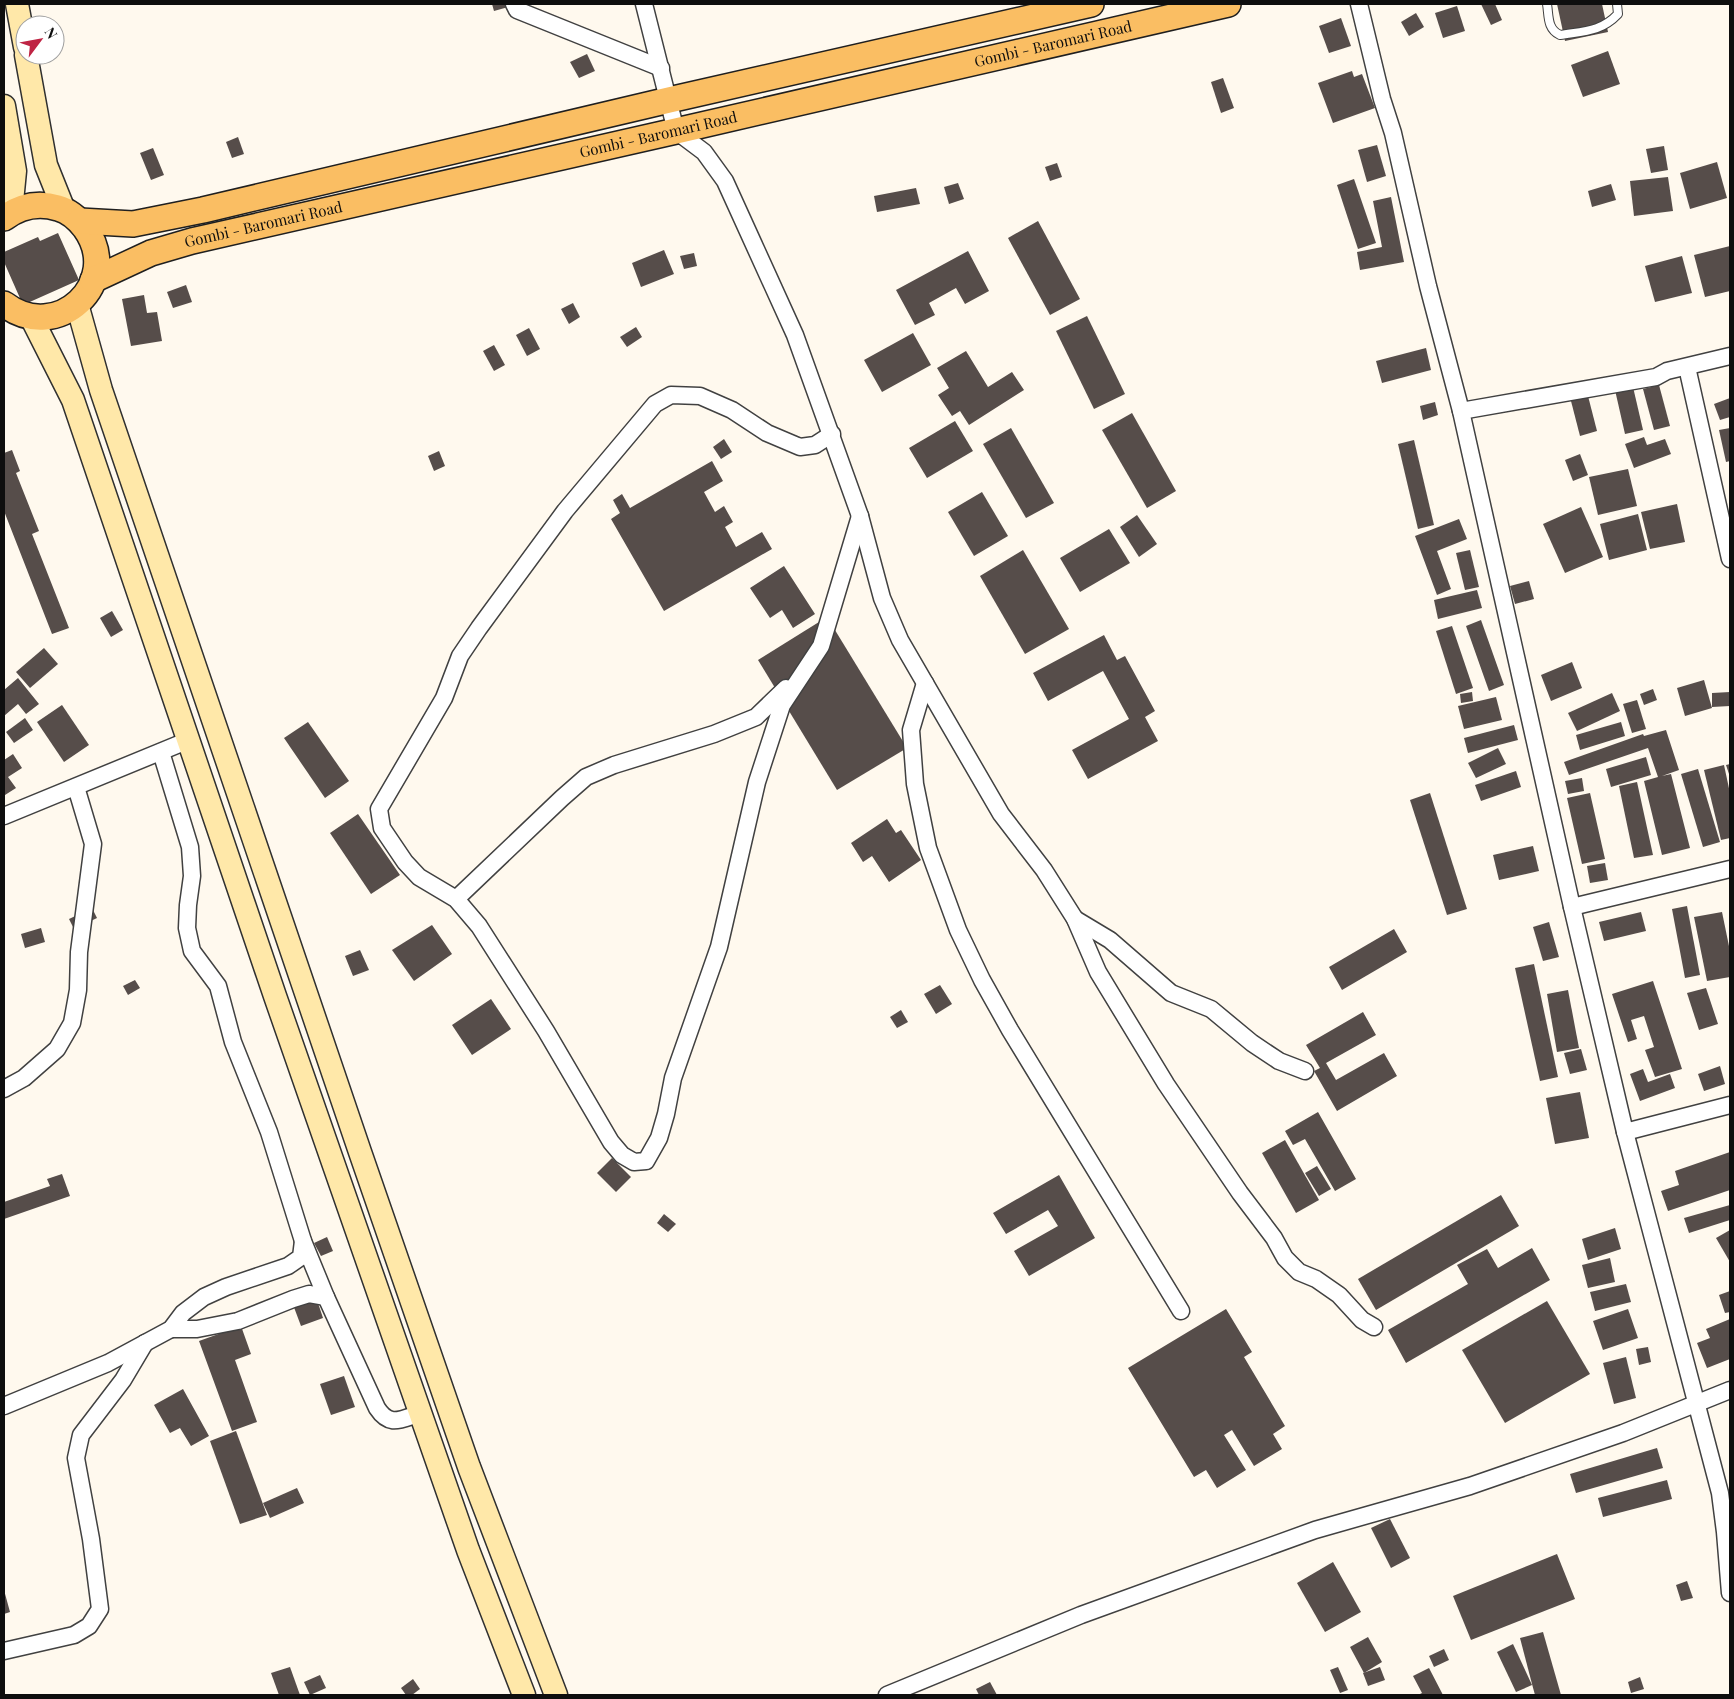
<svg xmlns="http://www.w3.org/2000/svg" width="1734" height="1699" font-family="'Playfair Display',serif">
<rect width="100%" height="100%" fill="#fff9ee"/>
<g fill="#564d4a">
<polygon points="492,4 519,4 494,11"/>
<polygon points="1481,4 1495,4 1502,20 1491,25"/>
<polygon points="1557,4 1602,4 1608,32 1565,41"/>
<polygon points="1457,6 1465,31 1443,38 1435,13"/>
<polygon points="1416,13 1424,27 1409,36 1401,22"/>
<polygon points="1341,18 1351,46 1329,53 1319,26"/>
<polygon points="1608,51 1620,84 1583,97 1571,65"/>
<polygon points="587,54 595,71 579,78 570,62"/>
<polygon points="1352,71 1354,77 1362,74 1375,108 1333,123 1318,83"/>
<polygon points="1223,78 1234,108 1221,113 1211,82"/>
<polygon points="238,137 244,154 232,158 226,142"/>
<polygon points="1377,145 1386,176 1367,182 1358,150"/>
<polygon points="1664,146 1668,170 1651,173 1646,149"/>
<polygon points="153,148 164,175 151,180 140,153"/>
<polygon points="1717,162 1727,198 1690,209 1680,173"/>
<polygon points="1057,163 1062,177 1050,181 1045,167"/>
<polygon points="1668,177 1673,211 1634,216 1630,181"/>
<polygon points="1354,179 1376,243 1358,249 1337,185"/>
<polygon points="958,183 964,199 949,204 944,187"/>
<polygon points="1611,184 1616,200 1592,207 1588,191"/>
<polygon points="916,188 920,204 877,212 874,196"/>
<polygon points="1391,197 1404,262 1360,270 1357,252 1382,247 1373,201"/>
<polygon points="1038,221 1080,299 1050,315 1008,238"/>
<polygon points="58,233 79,280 23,305 4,262 4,252 38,237 40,241"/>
<polygon points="1730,246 1730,291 1705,297 1694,255"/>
<polygon points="664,250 674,274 641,287 632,263"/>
<polygon points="968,251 989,291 965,304 956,288 929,303 935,315 915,325 896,290"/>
<polygon points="694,253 697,266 684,269 680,256"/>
<polygon points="1682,256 1692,293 1655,302 1645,266"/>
<polygon points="186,285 192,302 173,308 167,292"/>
<polygon points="144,295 147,313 157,312 162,341 131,346 122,299"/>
<polygon points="573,303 580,317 569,324 561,309"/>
<polygon points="1087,316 1125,394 1094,409 1056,331"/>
<polygon points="636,327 642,337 627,347 620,337"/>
<polygon points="529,328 540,349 527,356 516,335"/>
<polygon points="913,333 931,365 882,392 864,360"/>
<polygon points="494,345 505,365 494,371 483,351"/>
<polygon points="1426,348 1431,370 1382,383 1376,361"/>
<polygon points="966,351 988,387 1012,372 1024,390 969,425 960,411 952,416 938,395 949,388 937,368"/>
<polygon points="1659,385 1670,426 1654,430 1643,389"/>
<polygon points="1633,387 1643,430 1625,434 1615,390"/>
<polygon points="1588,396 1597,431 1580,436 1571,401"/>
<polygon points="1730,398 1730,417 1720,420 1714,404"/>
<polygon points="1435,402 1438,415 1423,420 1420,406"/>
<polygon points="1132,413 1176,491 1147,508 1102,430"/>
<polygon points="955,421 973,451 927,478 909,448"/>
<polygon points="1011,428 1054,503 1026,518 983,444"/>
<polygon points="1730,428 1730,461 1726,462 1719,430"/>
<polygon points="1644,437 1647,445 1665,439 1671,454 1634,468 1625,444"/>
<polygon points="724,439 732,452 721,459 713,447"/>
<polygon points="1414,440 1434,525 1418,529 1398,444"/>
<polygon points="12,450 20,471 16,473 39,531 32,534 69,628 52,634 4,511 4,453"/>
<polygon points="439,451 445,466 434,471 428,456"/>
<polygon points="1580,454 1588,475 1573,481 1565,460"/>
<polygon points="712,461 723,481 704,492 715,512 724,506 733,522 725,527 736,547 762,532 772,549 664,611 611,519 620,513 613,500 622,494 630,508"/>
<polygon points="1628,469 1637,506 1598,515 1589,477"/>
<polygon points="982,492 1008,536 974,556 948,512"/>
<polygon points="1677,504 1685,542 1650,549 1641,512"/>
<polygon points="1581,507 1603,557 1565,573 1543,524"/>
<polygon points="1638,514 1647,550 1609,560 1600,524"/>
<polygon points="1137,515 1157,544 1139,557 1120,527"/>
<polygon points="1459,519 1467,539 1437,551 1451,589 1437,595 1415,536"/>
<polygon points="1109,529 1130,563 1080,592 1060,558"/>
<polygon points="1023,550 1069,629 1025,654 980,576"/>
<polygon points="1470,550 1479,587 1465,590 1456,553"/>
<polygon points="784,566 815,614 793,628 782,610 770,618 750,588"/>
<polygon points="1529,581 1534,599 1515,604 1510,586"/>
<polygon points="1477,590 1482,608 1438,619 1434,600"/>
<polygon points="112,611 123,630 111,637 100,618"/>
<polygon points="827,617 907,748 837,790 758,660"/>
<polygon points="1481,620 1504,685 1489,691 1466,626"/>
<polygon points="1452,626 1473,688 1456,694 1436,631"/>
<polygon points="1104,635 1117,660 1125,656 1155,711 1145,717 1158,741 1088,779 1072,750 1129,719 1103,671 1048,701 1033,673"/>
<polygon points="44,648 58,664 30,688 16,672"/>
<polygon points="1572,662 1582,688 1551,701 1541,675"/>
<polygon points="18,678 39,704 26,714 18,704 4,716 4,690"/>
<polygon points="1704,680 1712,708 1685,716 1677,688"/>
<polygon points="1653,689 1657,700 1644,705 1640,694"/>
<polygon points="1472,692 1473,701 1461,703 1460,694"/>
<polygon points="1730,692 1730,706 1712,707 1712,693"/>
<polygon points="1612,693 1620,711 1577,731 1568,713"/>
<polygon points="1496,697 1502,720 1464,729 1458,706"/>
<polygon points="1637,700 1646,729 1632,733 1623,704"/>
<polygon points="62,705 89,745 64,762 37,722"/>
<polygon points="25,718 33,730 14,743 6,732"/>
<polygon points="308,722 349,781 325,798 284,738"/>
<polygon points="1621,722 1625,736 1580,750 1576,735"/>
<polygon points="1514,725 1518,740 1468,753 1464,738"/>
<polygon points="1666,730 1679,770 1662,776 1671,774 1690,848 1662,855 1644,781 1658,777 1648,748 1569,775 1564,762 1643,734 1644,736"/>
<polygon points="1498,748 1506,764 1476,778 1468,763"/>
<polygon points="13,754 22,768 8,777 16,788 5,795 4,793 4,760"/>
<polygon points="1646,757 1651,775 1611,787 1606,769"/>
<polygon points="1730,764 1730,777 1726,765"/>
<polygon points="1724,765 1730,793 1730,838 1721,840 1704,770"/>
<polygon points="1698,769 1720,842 1703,847 1681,774"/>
<polygon points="1516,771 1521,787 1481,801 1475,785"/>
<polygon points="1582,778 1584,791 1568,794 1565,781"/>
<polygon points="1637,782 1653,855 1634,858 1619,786"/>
<polygon points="1430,793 1467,909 1447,915 1410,800"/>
<polygon points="1590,793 1605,859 1582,864 1567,798"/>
<polygon points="358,814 400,875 371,894 330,833"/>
<polygon points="887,819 896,833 901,830 921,860 889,882 872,856 863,862 851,843"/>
<polygon points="1533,846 1539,871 1499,880 1493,855"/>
<polygon points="1605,863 1608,880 1590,883 1587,866"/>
<polygon points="1687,906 1700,975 1685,978 1672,909"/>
<polygon points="92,908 97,918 74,929 69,919"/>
<polygon points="1641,912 1646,931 1604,941 1599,922"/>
<polygon points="1722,912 1730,951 1730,977 1707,981 1694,917"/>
<polygon points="1549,922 1559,957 1543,961 1533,927"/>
<polygon points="432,925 452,954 414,981 392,950"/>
<polygon points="41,928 45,942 25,948 21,934"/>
<polygon points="1394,929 1407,952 1342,990 1329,967"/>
<polygon points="360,950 369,970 353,976 345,956"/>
<polygon points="1534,964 1558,1077 1540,1081 1515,968"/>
<polygon points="135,980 140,988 128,995 123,986"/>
<polygon points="1653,981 1682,1069 1655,1077 1645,1050 1654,1047 1644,1016 1631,1020 1637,1039 1628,1042 1612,994"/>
<polygon points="940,985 952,1004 936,1014 924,994"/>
<polygon points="1706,988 1718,1024 1699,1030 1687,993"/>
<polygon points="1568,990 1579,1048 1557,1052 1547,994"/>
<polygon points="491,999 511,1029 472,1055 452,1025"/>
<polygon points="901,1010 908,1022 897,1028 890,1017"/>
<polygon points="1363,1012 1376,1035 1326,1063 1336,1080 1384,1053 1397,1076 1337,1111 1314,1071 1320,1068 1306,1045"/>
<polygon points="1581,1049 1587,1070 1570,1074 1564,1053"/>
<polygon points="1720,1066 1725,1084 1704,1091 1698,1074"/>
<polygon points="1643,1069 1648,1082 1670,1074 1675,1088 1640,1101 1630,1074"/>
<polygon points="1580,1092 1589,1138 1555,1144 1546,1098"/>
<polygon points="1318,1112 1356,1179 1335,1191 1305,1139 1293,1145 1285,1131"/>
<polygon points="1285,1140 1319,1200 1296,1213 1262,1153"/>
<polygon points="1730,1152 1730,1190 1668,1211 1661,1191 1679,1185 1675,1171"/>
<polygon points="612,1158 631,1177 616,1192 597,1173"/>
<polygon points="1317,1166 1331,1189 1319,1196 1305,1173"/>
<polygon points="62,1174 70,1196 4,1219 4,1202 50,1186 47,1179"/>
<polygon points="1059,1175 1095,1238 1029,1276 1014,1251 1058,1226 1048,1210 1006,1234 993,1213"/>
<polygon points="1501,1195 1519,1226 1376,1310 1358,1279"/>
<polygon points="1730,1205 1730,1220 1689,1233 1684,1218"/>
<polygon points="664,1214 676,1224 668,1232 657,1223"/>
<polygon points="1615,1228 1621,1249 1588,1260 1582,1239"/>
<polygon points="1730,1230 1730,1262 1716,1238"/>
<polygon points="327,1237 333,1251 321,1256 314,1243"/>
<polygon points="1532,1248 1550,1280 1406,1363 1388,1330 1468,1284 1457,1265 1487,1249 1498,1268"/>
<polygon points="1610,1258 1615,1282 1588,1288 1582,1265"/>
<polygon points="1626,1284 1631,1302 1595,1311 1590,1292"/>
<polygon points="1730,1291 1730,1312 1725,1313 1719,1295"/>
<polygon points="315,1294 323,1318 301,1326 292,1302"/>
<polygon points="1547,1301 1590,1374 1505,1423 1462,1350"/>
<polygon points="1226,1309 1252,1352 1244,1357 1285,1426 1273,1434 1282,1449 1254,1466 1232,1430 1224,1435 1246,1470 1217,1488 1206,1470 1194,1477 1128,1368"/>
<polygon points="1628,1309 1638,1338 1603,1350 1593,1321"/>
<polygon points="1730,1319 1730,1359 1707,1368 1697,1343 1710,1338 1706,1329"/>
<polygon points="241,1326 251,1354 235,1360 257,1422 232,1431 199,1341"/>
<polygon points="1648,1347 1651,1362 1639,1365 1636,1349"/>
<polygon points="1626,1357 1636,1398 1614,1404 1603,1363"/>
<polygon points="344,1376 355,1407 331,1415 320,1384"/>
<polygon points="183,1389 209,1436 191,1446 180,1428 170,1433 154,1405"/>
<polygon points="236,1431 267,1515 240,1524 210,1441"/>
<polygon points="1657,1448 1663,1468 1576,1493 1570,1474"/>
<polygon points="1667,1480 1672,1499 1603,1517 1598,1498"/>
<polygon points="297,1488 304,1503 270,1518 263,1503"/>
<polygon points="1390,1519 1410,1558 1391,1568 1371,1528"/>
<polygon points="1557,1554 1575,1599 1471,1640 1453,1596"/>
<polygon points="1333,1562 1361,1612 1325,1632 1297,1583"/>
<polygon points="1687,1581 1693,1598 1681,1601 1676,1585"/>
<polygon points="4,1590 10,1612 4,1614"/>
<polygon points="1543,1632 1561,1695 1535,1695 1532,1684 1520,1638"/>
<polygon points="1368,1637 1382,1662 1364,1673 1350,1647"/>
<polygon points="1513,1644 1532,1685 1516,1692 1497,1652"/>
<polygon points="1444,1649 1449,1660 1434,1667 1429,1656"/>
<polygon points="290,1667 300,1695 279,1695 271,1673"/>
<polygon points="1338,1667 1348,1690 1340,1693 1330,1670"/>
<polygon points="1380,1667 1385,1680 1368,1686 1363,1673"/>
<polygon points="1429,1668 1443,1695 1418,1695 1422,1693 1413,1676"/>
<polygon points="320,1675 326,1688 310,1695 304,1682"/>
<polygon points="1640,1677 1644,1689 1631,1693 1628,1682"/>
<polygon points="413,1679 420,1689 412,1695 406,1695 401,1688"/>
<polygon points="990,1682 997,1695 979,1695 976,1689"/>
</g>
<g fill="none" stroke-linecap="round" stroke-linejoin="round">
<defs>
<path id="lane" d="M1547 4C1549 16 1547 29 1560 35 1584 31 1601 32 1618 14L1617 4"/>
<g id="street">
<polyline points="514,4 517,10 661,68"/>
<polyline points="644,4 676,131 704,152 725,181 795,335 860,516 882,598 900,640 1001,814 1044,870 1075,919 1098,972 1166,1084 1240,1193 1274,1238 1285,1258 1299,1272 1316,1279 1339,1295 1362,1320 1374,1327"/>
<polyline points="1359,4 1382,99 1393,133 1428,286 1461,411 1572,907 1625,1132 1720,1493 1725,1532 1730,1593"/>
<polyline points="1687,367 1730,559"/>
<polyline points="1461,411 1656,377 1667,371 1730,356"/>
<polyline points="832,434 815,445 800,447 767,433 732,410 700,396 671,395 655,404 565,511 479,628 460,656 444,698 379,809 382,828 405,862 419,877 456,899 479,926 546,1031 611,1142 622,1155 634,1162 646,1161 659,1138 666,1114 673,1078 719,947 757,782 782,705 821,646 860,516"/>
<polyline points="925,683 911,730 915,784 928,848 958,930 982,980 1010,1030 1181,1311"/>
<path d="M161 752 190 847 192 876 188 905 187 928 192 951 218 986 233 1042 269 1132 303 1241 326 1297 377 1408C390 1428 401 1419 421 1413"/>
<polyline points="4,816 189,740"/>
<polyline points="456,899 562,798 586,777 614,765 714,734 756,717 786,688"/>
<polyline points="1572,907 1730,869"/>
<polyline points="1075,919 1110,940 1171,993 1211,1009 1252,1043 1279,1061 1305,1071"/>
<polyline points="4,1089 24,1078 57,1049 72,1023 78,990 79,952 93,844 76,787"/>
<polyline points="1625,1132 1730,1105"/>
<polyline points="171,1329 197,1329 238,1321 293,1299 309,1294 326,1297"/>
<polyline points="4,1406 108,1363 171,1329 183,1313 204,1297 226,1287 288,1266 301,1257 303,1241"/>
<polyline points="4,1651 74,1635 89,1626 100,1609 91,1539 76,1458 81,1435 123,1380 145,1343"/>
<polyline points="887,1695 1081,1615 1315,1530 1470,1486 1623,1433 1730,1390"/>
</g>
<g id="secondary">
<polyline points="17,4 25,47"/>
<polyline points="26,55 46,165 64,210"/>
<polyline points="4,106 15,171 11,212"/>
<polyline points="77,304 101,390 360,1152 469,1467 556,1695"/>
<polyline points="31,317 73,400 275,996 468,1550 524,1695"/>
</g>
<g id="primary">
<path d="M4 218C20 206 38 202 58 208 69 211 78 219 85 228 124 282 57 345 4 304"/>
<polyline points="80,221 133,224 203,210 669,100 1091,4"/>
<path id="s1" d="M93 280 151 253 192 241 676 131 1228 4"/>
</g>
</defs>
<use href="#lane" stroke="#414141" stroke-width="10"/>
<use href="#street" stroke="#414141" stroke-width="19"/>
<use href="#secondary" stroke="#303030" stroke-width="25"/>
<use href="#primary" stroke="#1f1f1f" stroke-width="28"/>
<use href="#lane" stroke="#fff" stroke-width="8"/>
<use href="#street" stroke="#fff" stroke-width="16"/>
<use href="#secondary" stroke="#ffe8a9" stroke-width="22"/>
<use href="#primary" stroke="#fabe63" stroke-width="25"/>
</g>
<g text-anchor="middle" stroke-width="5" stroke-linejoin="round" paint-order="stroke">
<g font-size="15" fill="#0e0e0e" stroke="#fff">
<text dy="5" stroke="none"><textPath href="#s1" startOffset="990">Gombi - Baromari Road</textPath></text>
<text dy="5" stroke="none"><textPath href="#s1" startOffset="585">Gombi - Baromari Road</textPath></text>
<text dy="5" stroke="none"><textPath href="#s1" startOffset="180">Gombi - Baromari Road</textPath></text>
</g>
</g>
<rect width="1734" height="1699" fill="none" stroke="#0e0e0e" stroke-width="10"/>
<g transform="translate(40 40) rotate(58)"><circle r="24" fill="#ffffff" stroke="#9f9f9f"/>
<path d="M0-4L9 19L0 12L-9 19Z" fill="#bf2444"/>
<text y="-8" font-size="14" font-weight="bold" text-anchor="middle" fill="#0e0e0e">N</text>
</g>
</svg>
